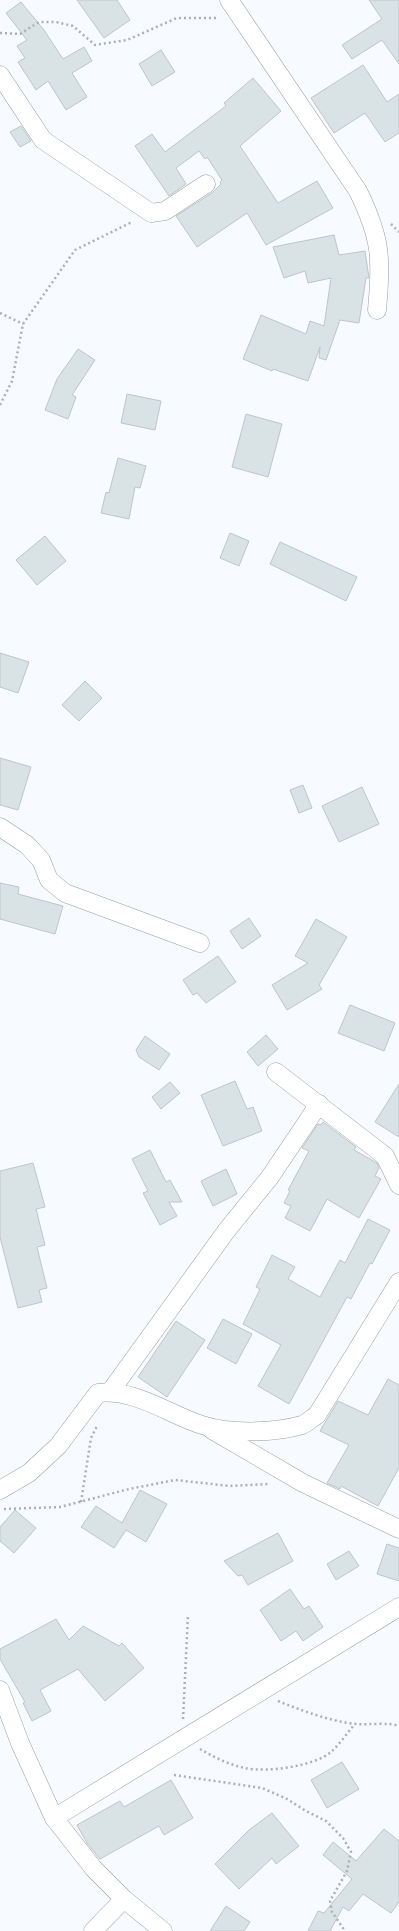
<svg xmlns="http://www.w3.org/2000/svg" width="399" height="1931" font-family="'Fira Sans',sans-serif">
<rect width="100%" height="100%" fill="#f7fafe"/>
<g fill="#d9e2e5" stroke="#bdc6ca">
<polygon points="77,0 117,0 130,20 104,38"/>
<polygon points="369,0 399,0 399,64 382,40 352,59 342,45 382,19"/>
<polygon points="21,2 44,30 63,59 84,47 92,61 72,73 87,97 66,110 48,81 36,90 18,62 25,58 17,46 27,40 6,13"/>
<polygon points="161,50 175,72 152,86 139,64"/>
<polygon points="363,65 387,102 399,94 399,133 385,142 365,113 334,133 311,98"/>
<polygon points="253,78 281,111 240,146 278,203 317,181 333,208 266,245 247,213 197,247 176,216 212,193 221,184 220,182 222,180 207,157 205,159 199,151 176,168 186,184 169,196 135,146 152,134 165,152 226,106 224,103"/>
<polygon points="21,126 31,141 20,147 10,132"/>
<polygon points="334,235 339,255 365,251 369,278 366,278 359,323 340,320 326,360 319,358 320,347 308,381 273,369 272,371 243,359 261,315 306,334 310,321 324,326 331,278 308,283 305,271 284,278 273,247"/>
<polygon points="78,349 95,360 72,395 76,397 68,419 45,410 57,379"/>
<polygon points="127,394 161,401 155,430 121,423"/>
<polygon points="246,414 282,424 268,477 232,467"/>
<polygon points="118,458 146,466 140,488 135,487 129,519 101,513 106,492 109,493"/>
<polygon points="230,533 249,541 239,566 220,558"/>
<polygon points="45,536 66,561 37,585 16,560"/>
<polygon points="280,542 357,577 346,601 270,564"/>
<polygon points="0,653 29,662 18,693 0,687"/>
<polygon points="85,681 102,698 79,721 62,705"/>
<polygon points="0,758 31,767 18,810 0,805"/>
<polygon points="303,785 312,808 299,813 290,790"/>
<polygon points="362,787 379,824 339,842 322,806"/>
<polygon points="0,883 19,887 18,894 63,906 55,934 0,919"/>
<polygon points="249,918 261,936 242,949 230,931"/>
<polygon points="316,919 347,937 319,985 322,989 287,1010 272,985 308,963 295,956"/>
<polygon points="218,956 236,982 206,1003 197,993 193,995 183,980"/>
<polygon points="350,1005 395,1023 384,1051 338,1033"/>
<polygon points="266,1035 278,1049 258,1066 247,1052"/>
<polygon points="145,1036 170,1054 159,1070 139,1057 136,1050"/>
<polygon points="235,1081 247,1109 253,1107 262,1131 223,1146 201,1095"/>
<polygon points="170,1082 180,1093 161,1109 152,1097"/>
<polygon points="399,1084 399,1137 375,1122"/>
<polygon points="323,1122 356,1147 354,1150 377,1163 379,1168 375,1176 381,1179 359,1218 327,1199 310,1231 285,1218 291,1206 284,1203 290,1191 288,1190 309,1151 302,1148 318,1124 321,1125"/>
<polygon points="150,1150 166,1182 170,1180 182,1202 169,1202 177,1216 160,1225 143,1193 148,1191 132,1159"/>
<polygon points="33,1163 45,1207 36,1209 45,1245 37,1247 47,1288 39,1290 42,1302 18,1308 0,1237 0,1171"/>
<polygon points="226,1169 237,1194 213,1206 201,1181"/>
<polygon points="368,1219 390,1230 372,1264 370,1263 351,1299 347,1297 289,1404 258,1386 281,1345 243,1324 260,1289 256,1287 272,1255 295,1267 288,1279 320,1297 340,1260 345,1263"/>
<polygon points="223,1319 252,1334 236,1364 207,1348"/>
<polygon points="176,1321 205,1340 167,1397 138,1377"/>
<polygon points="388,1379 399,1385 399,1468 378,1506 341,1486 340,1489 327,1483 349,1445 320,1431 338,1401 368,1415"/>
<polygon points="140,1490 167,1504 146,1542 126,1530 114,1548 81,1527 96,1506 122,1523"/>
<polygon points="15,1510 36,1528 14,1553 0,1541 0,1527"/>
<polygon points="278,1533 293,1561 248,1585 242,1575 238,1576 224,1561"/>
<polygon points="387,1544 399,1548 399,1581 377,1574"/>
<polygon points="349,1551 359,1566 336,1580 327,1564"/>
<polygon points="290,1589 304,1609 309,1606 323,1627 303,1641 296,1631 281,1641 260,1610"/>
<polygon points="56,1619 69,1640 83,1626 119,1646 122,1643 144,1668 105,1701 78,1669 40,1690 51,1711 32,1721 23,1703 25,1702 0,1659 0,1649"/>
<polygon points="342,1762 359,1789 327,1808 311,1780"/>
<polygon points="171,1780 193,1818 164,1835 159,1826 100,1859 87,1843 77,1825 120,1801 124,1807"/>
<polygon points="272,1813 299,1846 276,1864 272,1858 239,1889 215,1864 249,1830"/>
<polygon points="384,1829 399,1841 399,1902 391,1913 363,1894 349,1911 343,1907 330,1931 308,1931 318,1911 324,1913 352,1879 323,1855 333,1842 356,1861"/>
<polygon points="226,1906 250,1922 244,1931 210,1931"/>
</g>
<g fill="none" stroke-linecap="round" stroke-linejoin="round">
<defs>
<g id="street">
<path d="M229 0 358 191C381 238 382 258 377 310"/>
<polyline points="0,75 43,140 151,213 165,211 206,184"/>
<polyline points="0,827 27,845 41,860 49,880 65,893 200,943"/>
<polyline points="276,1072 385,1156 399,1185"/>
<polyline points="110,1392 227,1230 270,1177 319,1104"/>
<polyline points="212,1430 303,1483 399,1529"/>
<path d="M0 1490 29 1473 58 1446 98 1393C136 1389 168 1414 202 1425 230 1434 274 1433 302 1425 307 1423 312 1418 317 1415L399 1282"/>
<polyline points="0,1690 20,1743 54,1818 94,1869 124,1899 163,1931"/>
<polyline points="54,1818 399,1607"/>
<polyline points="93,1931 124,1899"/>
</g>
</defs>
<use href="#street" stroke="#999ea4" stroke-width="19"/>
<g stroke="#adafb3" stroke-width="2.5" stroke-dasharray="2 3" stroke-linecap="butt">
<polyline points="0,33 20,34 39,22 56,22 73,26 95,45 127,40 177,18 219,18"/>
<polyline points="391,224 399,232"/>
<polyline points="0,313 23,324"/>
<polyline points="0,405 12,381 23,324 75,250 132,222"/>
<polyline points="81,1502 91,1438 97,1426"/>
<polyline points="4,1509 60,1507 129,1489 175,1480 230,1486 268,1484"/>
<path d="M278 1701C303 1711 329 1721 356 1724 367 1725 390 1722 399 1726"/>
<polyline points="183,1719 188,1615"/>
<path d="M200 1749C214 1757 229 1765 245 1768 266 1773 315 1766 331 1752 340 1744 347 1733 355 1724"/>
<polyline points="174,1775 262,1788 287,1799 306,1811 326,1821 343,1838 351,1852 347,1871 330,1901 332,1912 345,1931"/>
</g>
<use href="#street" stroke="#fff" stroke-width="18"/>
</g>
</svg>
